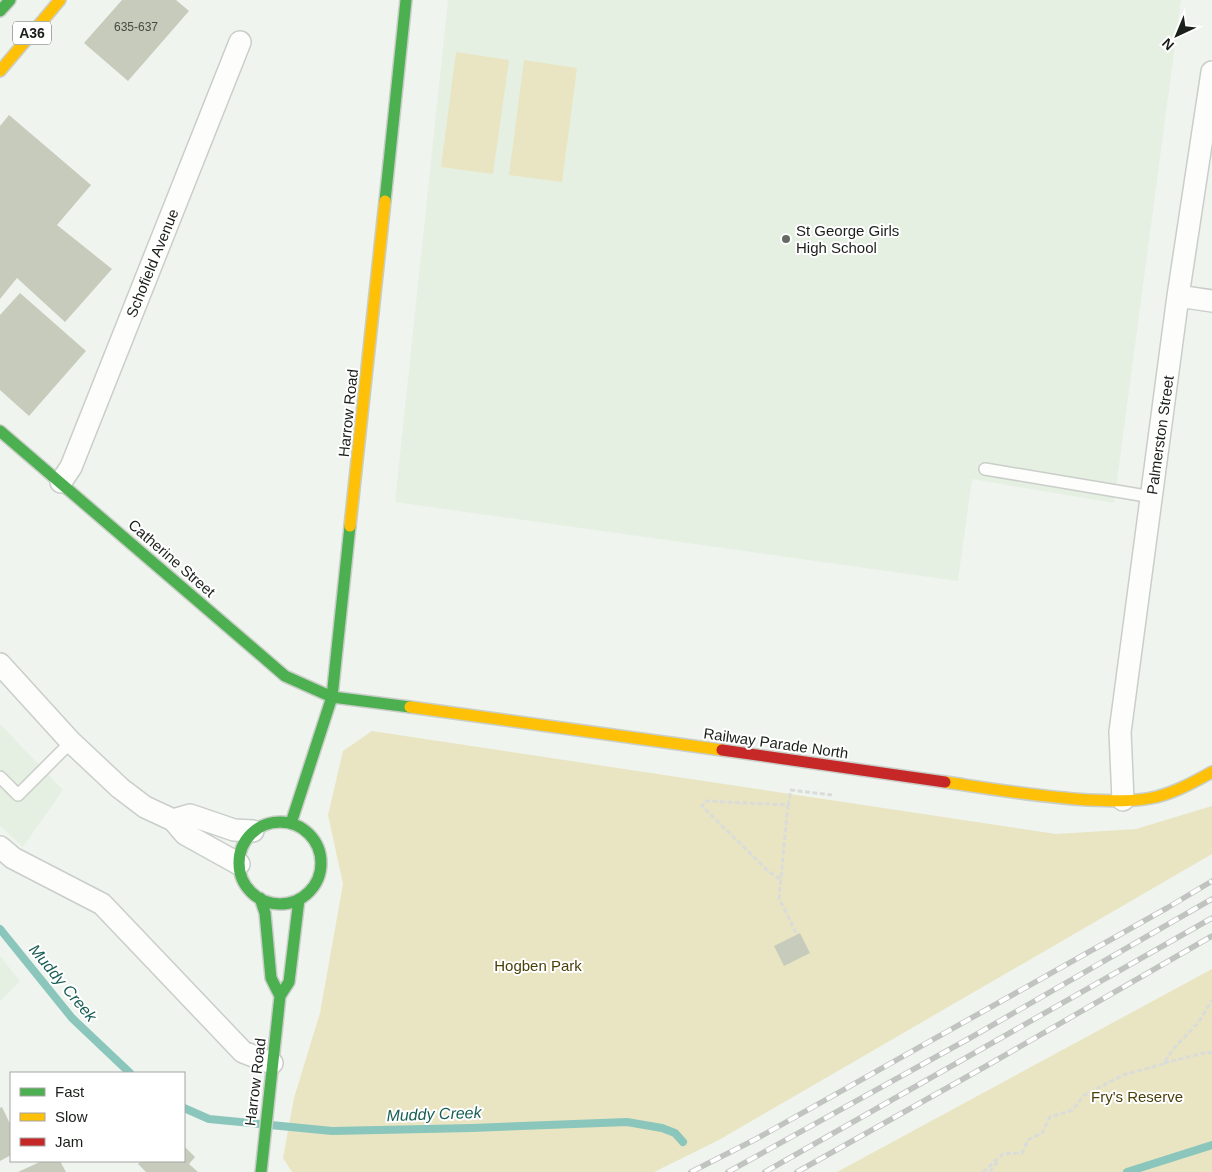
<svg xmlns="http://www.w3.org/2000/svg" width="1212" height="1172" font-family="Helvetica,sans-serif">
<rect width="100%" height="100%" fill="#eff4ee"/>
<path fill="#e5f0e2" d="M448 0H1181L1114 503 972 479 958 581 395 502Z
M0 724 63 790 23 847 0 826Z
M0 956 20 981 0 1001Z"/>
<path fill="#e9e5c2" d="M456 52 509 60 493 174 441 167Z
M524 60 577 68 562 182 509 175Z
M372 731 1056 834 1136 829 1212 806V854L717 1141 654 1172H292L283 1158 294 1098 320 1013 343 884 328 815 343 751Z
M1212 969V1172H837Z"/>
<g fill="none" stroke-linecap="round" stroke-linejoin="round">
<path stroke="#8ac6bb" stroke-width="8" d="M0 929 72 1018 130 1073
M184 1108 209 1119 332 1131 472 1128 627 1122 662 1128 675 1133 683 1142
M1127 1172 1212 1145"/>
</g>
<path fill="#c6cbbc" d="M122 0H176L189 11 128 81 84 43Z
M9 115 91 185 57 225 112 269 65 322 17 278 0 299V126Z
M20 293 86 351 29 416 0 390V315Z
M800 933 810 953 784 966 774 946Z
M2 1107 11 1126V1155L0 1161V1108Z
M184 1146 195 1157 189 1164 198 1172H146L138 1164 141 1161H184Z
M42 1161H60L66 1172H18Z"/>
<g fill="none" stroke-linecap="round" stroke-linejoin="round">
<g stroke="#cacec9" stroke-width="14">
<path id="lane" d="M985 469 1152 497
M0 777 18 795 71 742"/>
</g>
<g stroke="#cacec9" stroke-width="24">
<path id="street" d="M1178 296 1212 301
M61 482 71 467 240 42
M0 664 71 742 120 788 145 807 173 820 185 834 239 864
M1123 800 1120 732 1178 296 1212 72
M173 820 190 815 234 830 253 831
M0 847 13 858 102 904 243 1052 272 1063"/>
</g>
<g stroke="#cacec9" stroke-width="14">
<path id="fast" d="M0 11 10 0
M385 201 406 0
M0 431 285 676 332 697 410 707
M239 863a41 41 0 1 1 82 0a41 41 0 1 1-82 0Z
M291 823 332 697 350 526
M260 898 265 913 271 978 280 996
M261 1172 280 996 289 982 299 899"/>
</g>
<g stroke="#cacec9" stroke-width="14">
<path id="slow" d="M0 71 60 0
M350 526 385 201
M410 707 722 750
M945 782C992 789 1040 797 1088 800 1111 801 1134 802 1156 797 1176 792 1194 782 1212 772"/>
</g>
<g stroke="#cacec9" stroke-width="14">
<path id="jam" d="M722 750 945 782"/>
</g>
<path stroke="#dadcda" stroke-width="3" stroke-dasharray="5 2.5" stroke-linecap="butt" d="M788 805 779 898 797 935
M780 879 768 871 702 806 706 801 788 805 791 790 832 795
M1164 1063 1208 1052 1212 1053
M983 1172 1003 1154 1022 1153 1028 1140 1042 1133 1050 1117 1073 1110 1083 1096 1123 1075 1163 1064 1175 1047 1198 1023 1212 1000
M990 1172 998 1161"/>
<use href="#lane" stroke="#fdfdfc" stroke-width="11"/>
<use href="#street" stroke="#fdfdfc" stroke-width="21"/>
<use href="#fast" stroke="#4caf50" stroke-width="11"/>
<use href="#slow" stroke="#ffc107" stroke-width="11"/>
<use href="#jam" stroke="#c62828" stroke-width="11"/>
<g stroke="#c1c3c1" stroke-width="5.5">
<path id="rail" d="M691 1172 756 1139 1167 908 1212 881
M728 1172 970 1038 1212 899
M765 1172 1212 918
M797 1172 988 1065 1212 936"/>
</g>
<use href="#rail" stroke="#fff" stroke-width="4" stroke-dasharray="11" stroke-linecap="butt"/>
</g>
<circle fill="#656a64" stroke="#fff" stroke-width="2" cx="786" cy="239" r="5"/>
<g text-anchor="middle" dominant-baseline="central" stroke-width="4" stroke-linejoin="round" paint-order="stroke">
<g font-size="12" fill="#464a42">
<text x="136" y="27">635-637</text>
</g>
<rect fill="#fff" stroke="#5f625f" stroke-width="1" x="13" y="21.5" width="38" height="23" rx="4"/>
<g font-size="14" font-weight="bold" fill="#1b1f1a">
<text x="32" y="33">A36</text>
</g>
<g font-size="15" fill="#1b1f1a" stroke="#fff" text-anchor="start">
<text x="796" y="230">St George Girls<tspan x="796" dy="17">High School</tspan></text>
</g>
<g font-size="15" fill="#1b1f1a" stroke="#fff">
<text transform="translate(152 263) rotate(-68)">Schofield Avenue</text>
<text transform="translate(348 413) rotate(-84)">Harrow Road</text>
<text transform="translate(1160 435) rotate(-82)">Palmerston Street</text>
<text transform="translate(172 558) rotate(41)">Catherine Street</text>
<text transform="translate(776 743) rotate(8)">Railway Parade North</text>
<text transform="translate(255 1082) rotate(-83)">Harrow Road</text>
</g>
<g font-size="15" fill="#493f09" stroke="#fff">
<text x="538" y="965">Hogben Park</text>
<text x="1137" y="1096">Fry's Reserve</text>
</g>
<g font-size="16" font-style="italic" fill="#185e54" stroke="#fff">
<text transform="translate(63 983) rotate(50)">Muddy Creek</text>
<text transform="translate(434 1114) rotate(-2)">Muddy Creek</text>
</g>
</g>
<rect x="10" y="1072" width="175" height="90" fill="#ffffff" stroke="#a4a5a3"/>
<rect x="20" y="1088" width="25" height="8" fill="#4caf50" stroke="#a4a5a3"/>
<text x="55" y="1097" font-size="15" fill="#1b1f1a">Fast</text>
<rect x="20" y="1113" width="25" height="8" fill="#ffc107" stroke="#a4a5a3"/>
<text x="55" y="1122" font-size="15" fill="#1b1f1a">Slow</text>
<rect x="20" y="1138" width="25" height="8" fill="#c62828" stroke="#a4a5a3"/>
<text x="55" y="1147" font-size="15" fill="#1b1f1a">Jam</text>
<g transform="translate(1177 35) rotate(224)" stroke="#ffffff" stroke-width="4" paint-order="stroke">
<path d="M0-4L9 19L0 12L-9 19Z" fill="#1b1f1a"/>
<text y="-8" font-size="14" font-weight="bold" text-anchor="middle" fill="#1b1f1a">N</text>
</g>
</svg>
